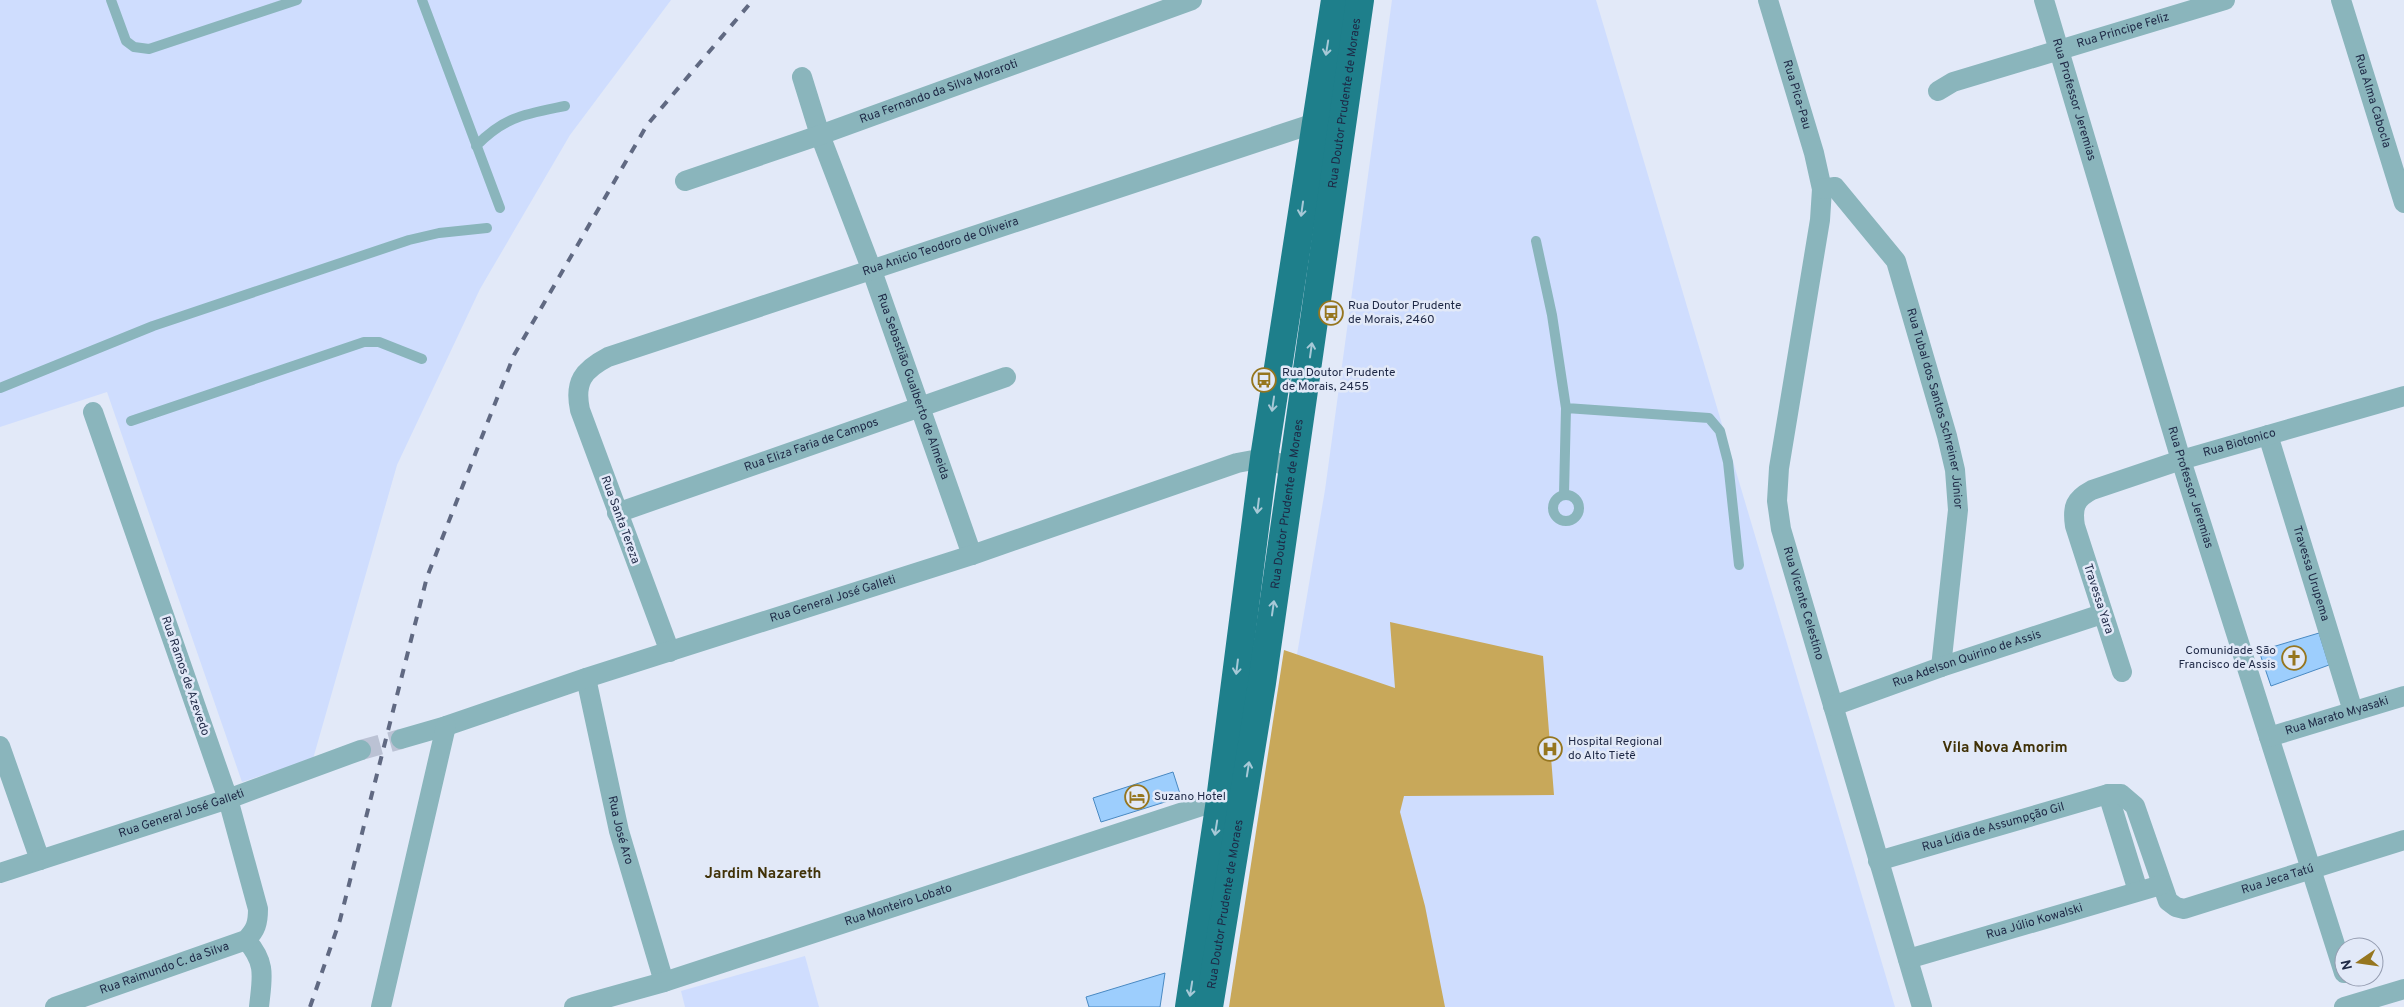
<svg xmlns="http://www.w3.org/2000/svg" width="2404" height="1007" font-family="Overpass,sans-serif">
<rect width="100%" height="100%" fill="#e2e9f8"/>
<path fill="#cfddfe" d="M0 0H671L570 135 480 289 397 465 313 759 242 782 107 392 0 427Z
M1392 0H1596L1895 1007H1237L1325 490Z
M805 956 819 1007H685L681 991Z"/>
<path fill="#c8a85a" d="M1390 622 1543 656 1554 795 1404 796 1400 812 1425 906 1445 1007H1229L1284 650 1395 688Z"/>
<path fill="#9dcefd" stroke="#4989c2" d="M2319 633 2329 665 2271 686 2259 651Z
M1173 772 1181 797 1101 822 1093 798Z
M1165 973 1160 1007H1089L1086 997Z"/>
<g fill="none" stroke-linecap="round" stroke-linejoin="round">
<path stroke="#bbc2d4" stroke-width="20" stroke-dasharray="20 10" stroke-linecap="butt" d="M361 750 401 739"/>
<path stroke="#8ab5bc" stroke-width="10" d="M111 0 126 41 134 47 149 49 297 0
M422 0 500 208
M476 146C505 116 526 114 565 106
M1536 241 1552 315 1566 408 1564 494
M0 388 153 326 409 240 439 233 487 228
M1566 408 1709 418 1720 431 1728 462 1739 565
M131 421 364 342H379L422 359
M1553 508a13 13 0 1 1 26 0a13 13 0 1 1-26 0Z"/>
<g stroke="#8ab5bc" stroke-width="20">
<path id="s1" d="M1768 0 1814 153 1822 189 1820 220 1779 468 1777 501 1781 529 1922 1007"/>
<path id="s2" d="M2044 0 2181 460 2344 973"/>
<path id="s3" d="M2341 0 2404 203"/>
<path id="s4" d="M802 77 820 135 871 268 972 555"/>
<path id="s5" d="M1938 91 1953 82 2225 0"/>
<path id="s6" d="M685 181 820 135 1192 0"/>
<path id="s7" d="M1822 189 1835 187 1896 261 1947 436 1955 470 1958 510 1941 667"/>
<path id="s8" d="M2268 435 2353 711"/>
<path id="s9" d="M617 513 1006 377"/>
<path id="s10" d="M670 652 580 410C574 382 583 370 608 357L1315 123"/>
<path id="s11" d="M2122 672 2075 526C2072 507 2075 499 2092 490L2181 460 2404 396"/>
<path id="s12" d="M586 678 619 831 664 982"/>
<path id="s13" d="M1833 706 1941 667 2102 614"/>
<path id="s14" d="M2269 737 2404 696"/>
<path id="s15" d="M401 739 446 726 586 678 972 555 1237 463 1264 458 1292 468"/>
<path d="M0 746 40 860"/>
<path d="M2108 794 2138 891"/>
<path id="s16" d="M1878 861 2108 794H2121L2135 806 2168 901 2176 907 2184 909 2404 840"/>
<path id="s17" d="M0 873 228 799 361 750"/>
<path d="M246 940C267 963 262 978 259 1007"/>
<path id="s18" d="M1908 959 2161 885"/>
<path id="s19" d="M55 1007 246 940C256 930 258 923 258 909L228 799 93 412"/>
<path d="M381 1007 446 726"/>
<path id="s20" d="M574 1007 664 982 1220 800"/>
<path d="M2344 1007 2404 989"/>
</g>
<g stroke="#1e7f8b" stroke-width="28">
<path d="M1189 1007 1220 800 1264 458 1335 0"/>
<path id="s21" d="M1209 1007 1262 683 1360 0"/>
</g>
<path stroke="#606982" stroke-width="4" stroke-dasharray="9 9" stroke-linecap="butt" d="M310 1007 340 920 427 577 514 355 647 125 753 0"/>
</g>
<defs><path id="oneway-shaft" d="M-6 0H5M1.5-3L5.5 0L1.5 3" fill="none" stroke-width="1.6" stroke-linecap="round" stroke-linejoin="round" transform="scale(1.25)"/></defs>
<g stroke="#a7c9d7">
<use href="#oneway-shaft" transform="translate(1327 48) rotate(99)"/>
<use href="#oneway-shaft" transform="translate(1302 209) rotate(98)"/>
<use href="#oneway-shaft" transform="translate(1311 350) rotate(-82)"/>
<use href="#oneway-shaft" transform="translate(1273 404) rotate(98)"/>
<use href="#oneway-shaft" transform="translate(1258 506) rotate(97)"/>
<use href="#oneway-shaft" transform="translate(1273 608) rotate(-82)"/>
<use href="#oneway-shaft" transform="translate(1237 667) rotate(97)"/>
<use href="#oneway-shaft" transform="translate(1248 769) rotate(-81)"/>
<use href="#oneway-shaft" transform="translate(1216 828) rotate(99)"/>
<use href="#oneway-shaft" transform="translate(1191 989) rotate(99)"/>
</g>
<defs>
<g id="bus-ring" transform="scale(1.25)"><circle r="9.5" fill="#e2e9f8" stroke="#96761f" stroke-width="1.5"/><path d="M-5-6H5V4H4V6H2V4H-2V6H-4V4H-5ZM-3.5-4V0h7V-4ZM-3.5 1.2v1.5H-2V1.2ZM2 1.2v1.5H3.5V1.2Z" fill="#96761f"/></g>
<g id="church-ring" transform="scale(1.25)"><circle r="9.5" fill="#e2e9f8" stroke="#96761f" stroke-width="1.5"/><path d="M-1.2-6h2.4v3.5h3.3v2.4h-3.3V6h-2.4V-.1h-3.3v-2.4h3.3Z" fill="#96761f"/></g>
<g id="hospital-ring" transform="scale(1.25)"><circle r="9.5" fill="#e2e9f8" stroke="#96761f" stroke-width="1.5"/><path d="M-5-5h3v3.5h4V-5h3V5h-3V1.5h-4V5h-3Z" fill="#96761f"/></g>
<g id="hotel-ring" transform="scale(1.25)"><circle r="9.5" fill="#e2e9f8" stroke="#96761f" stroke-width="1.5"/><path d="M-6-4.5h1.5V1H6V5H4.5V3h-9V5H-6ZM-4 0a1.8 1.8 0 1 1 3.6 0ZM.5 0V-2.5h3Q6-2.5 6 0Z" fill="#96761f"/></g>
</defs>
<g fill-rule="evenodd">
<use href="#bus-ring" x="1331" y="313"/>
<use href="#bus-ring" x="1264" y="380"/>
<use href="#church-ring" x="2294" y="658"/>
<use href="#hospital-ring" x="1550" y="749"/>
<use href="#hotel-ring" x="1137" y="797"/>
</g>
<g text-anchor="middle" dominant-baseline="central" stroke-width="5" stroke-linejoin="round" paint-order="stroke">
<g font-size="12" fill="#1e2845" stroke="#e2e9f8">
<text stroke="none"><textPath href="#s5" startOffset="195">Rua Principe Feliz</textPath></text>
<text stroke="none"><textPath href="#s6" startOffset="269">Rua Fernando da Silva Moraroti</textPath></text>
<text stroke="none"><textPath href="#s1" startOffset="99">Rua Pica-Pau</textPath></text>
<text stroke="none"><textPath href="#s2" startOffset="104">Rua Professor Jeremias</textPath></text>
<text stroke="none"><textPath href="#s3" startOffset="106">Rua Alma Cabocla</textPath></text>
<text stroke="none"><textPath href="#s21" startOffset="914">Rua Doutor Prudente de Moraes</textPath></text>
<text stroke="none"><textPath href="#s10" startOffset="675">Rua Anicio Teodoro de Oliveira</textPath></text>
<text stroke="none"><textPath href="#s4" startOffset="329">Rua Sebastião Gualberto de Almeida</textPath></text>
<text stroke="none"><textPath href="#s7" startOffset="262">Rua Tubal dos Santos Schreiner Júnior</textPath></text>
<text stroke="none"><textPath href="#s11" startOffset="352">Rua Biotonico</textPath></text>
<text stroke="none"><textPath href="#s9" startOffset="206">Rua Eliza Faria de Campos</textPath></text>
<text stroke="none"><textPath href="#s2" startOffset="509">Rua Professor Jeremias</textPath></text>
<text stroke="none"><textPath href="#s21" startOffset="509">Rua Doutor Prudente de Moraes</textPath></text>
<text transform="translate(620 520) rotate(70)">Rua Santa Tereza</text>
<text stroke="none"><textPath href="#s8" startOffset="145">Travessa Urupema</textPath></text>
<text transform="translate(2098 599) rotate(72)">Travessa Yara</text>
<text stroke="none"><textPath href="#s15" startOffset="454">Rua General José Galleti</textPath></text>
<text stroke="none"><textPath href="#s1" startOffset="618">Rua Vicente Celestino</textPath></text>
<text stroke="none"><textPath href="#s13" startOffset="142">Rua Adelson Quirino de Assis</textPath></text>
<text transform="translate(185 676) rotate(71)">Rua Ramos de Azevedo</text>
<text stroke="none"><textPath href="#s14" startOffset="71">Rua Marato Myasaki</textPath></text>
<text stroke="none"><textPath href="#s17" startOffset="191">Rua General José Galleti</textPath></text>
<text stroke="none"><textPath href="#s16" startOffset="120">Rua Lídia de Assumpção Gil</textPath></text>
<text stroke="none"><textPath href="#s12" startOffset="156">Rua José Aro</textPath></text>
<text stroke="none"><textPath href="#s16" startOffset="488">Rua Jeca Tatú</textPath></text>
<text stroke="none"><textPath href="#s21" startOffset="104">Rua Doutor Prudente de Moraes</textPath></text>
<text stroke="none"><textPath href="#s20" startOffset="340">Rua Monteiro Lobato</textPath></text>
<text stroke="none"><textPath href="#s18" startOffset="132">Rua Júlio Kowalski</textPath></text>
<text stroke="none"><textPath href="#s19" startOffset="116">Rua Raimundo C. da Silva</textPath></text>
</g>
<g font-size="12" fill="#1e2845" stroke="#e2e9f8" text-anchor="start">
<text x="1348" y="306">Rua Doutor Prudente<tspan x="1348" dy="14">de Morais, 2460</tspan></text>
<text x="1282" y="373">Rua Doutor Prudente<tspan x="1282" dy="14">de Morais, 2455</tspan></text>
<text x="2276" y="651" text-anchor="end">Comunidade São<tspan x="2276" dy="14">Francisco de Assis</tspan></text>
<text x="1568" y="742">Hospital Regional<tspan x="1568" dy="14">do Alto Tietê</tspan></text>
<text x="1154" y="797">Suzano Hotel</text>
</g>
<g font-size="15" font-weight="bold" fill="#403107" stroke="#e2e9f8">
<text x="2005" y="748">Vila Nova Amorim</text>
<text x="763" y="874">Jardim Nazareth</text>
</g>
</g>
<g transform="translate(2359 962) rotate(257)"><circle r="24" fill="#e2e9f8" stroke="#949cb0"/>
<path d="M0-4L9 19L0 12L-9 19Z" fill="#96761f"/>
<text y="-8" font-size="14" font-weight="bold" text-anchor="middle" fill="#1e2845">N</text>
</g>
</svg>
